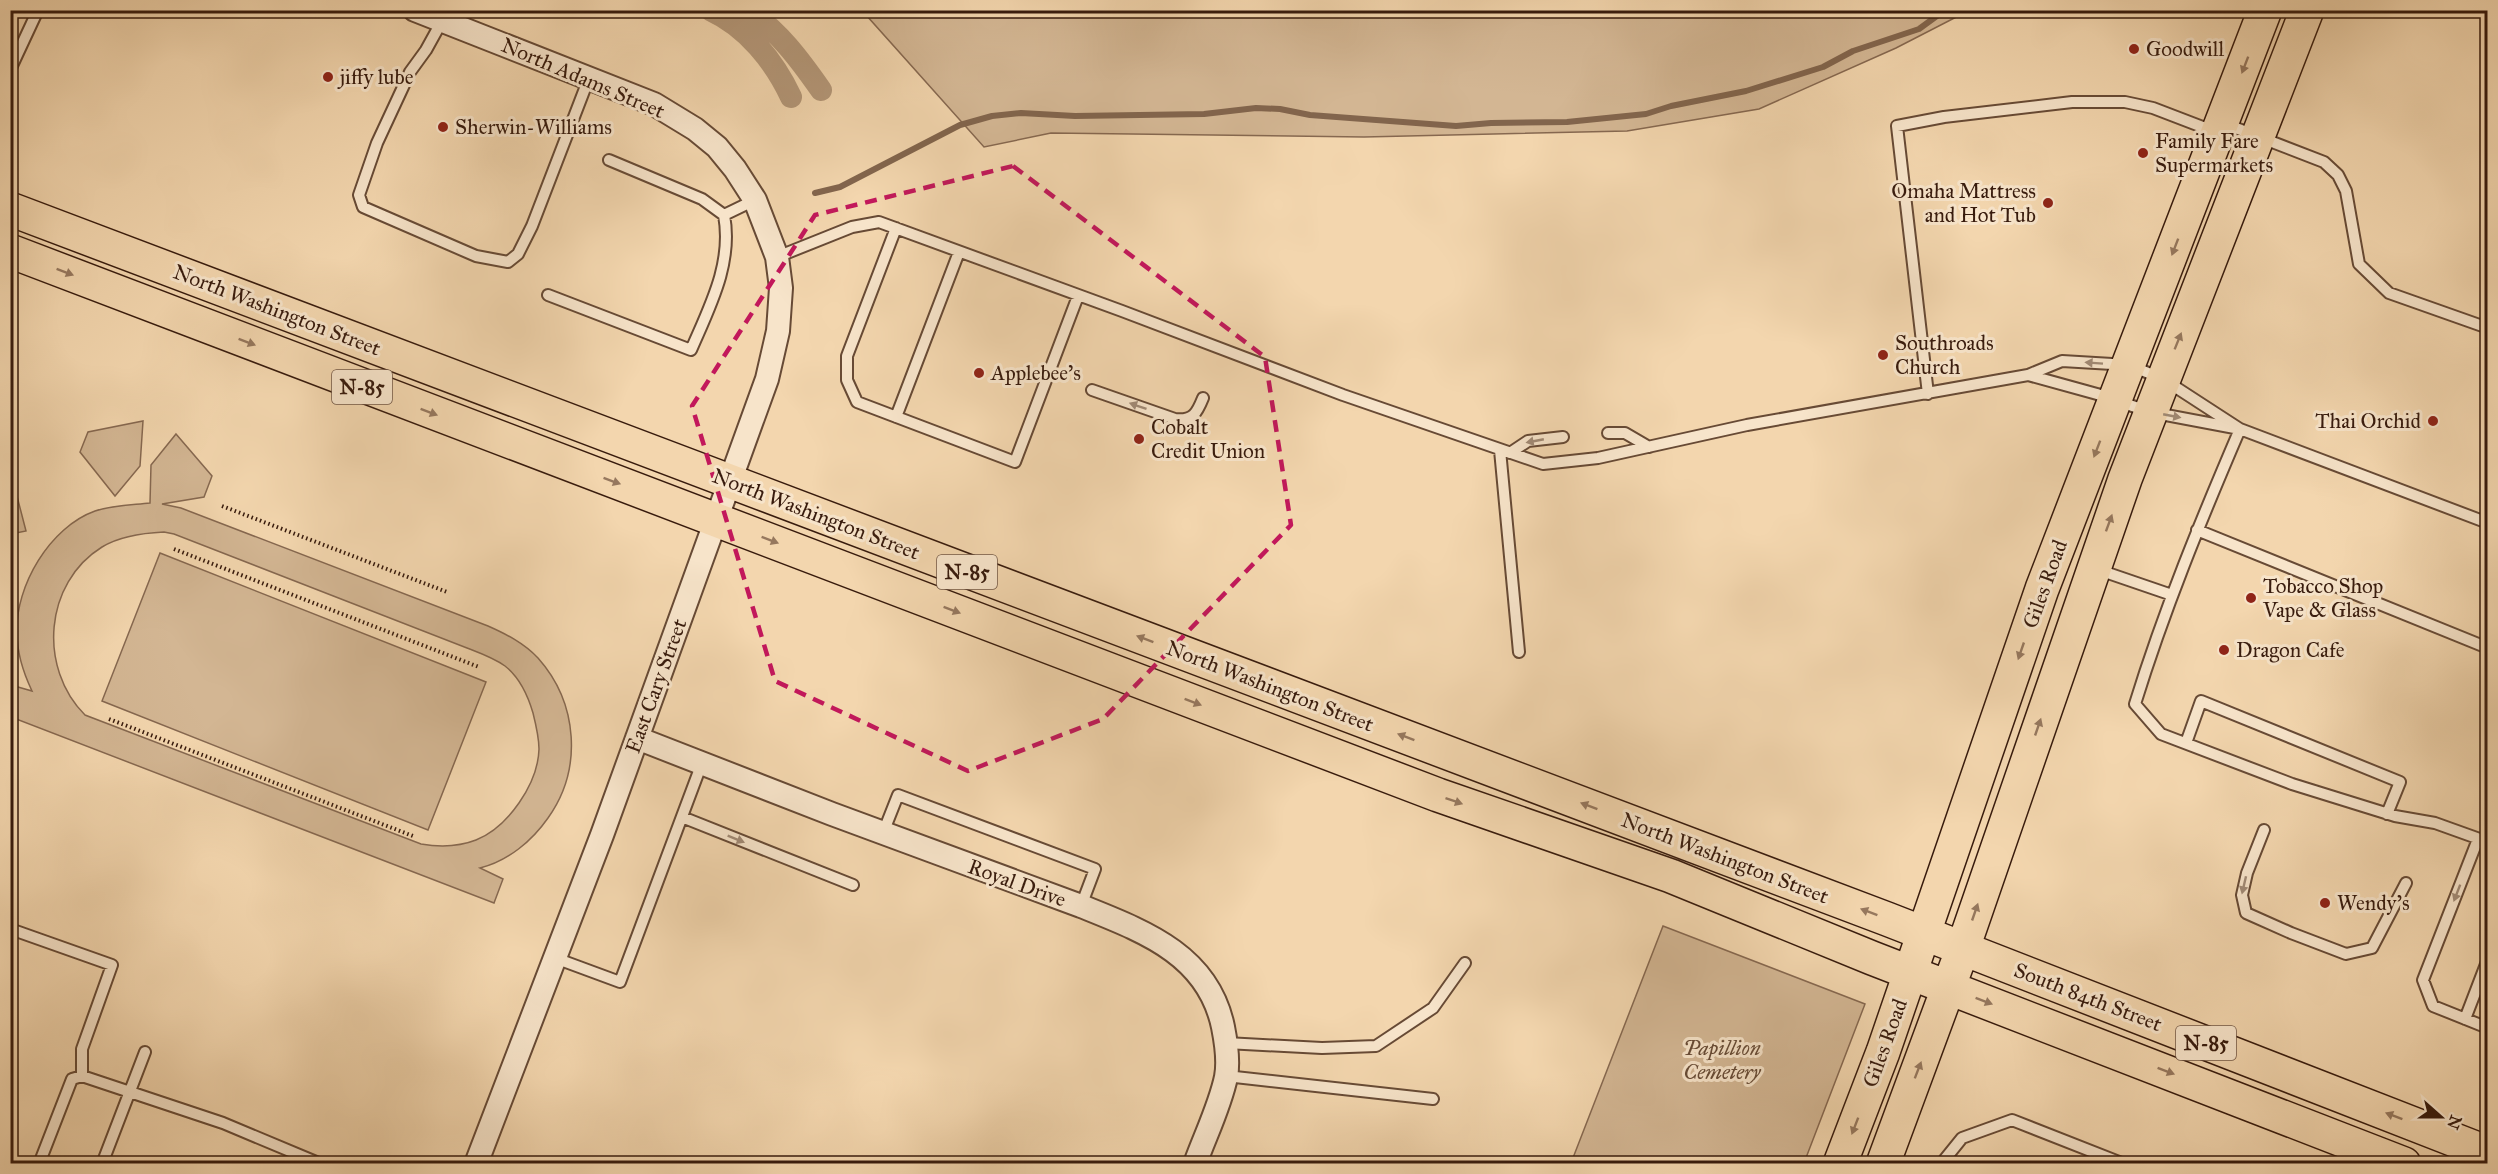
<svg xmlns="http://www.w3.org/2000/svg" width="2498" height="1174" font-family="'IM FELL Great Primer',serif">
<rect width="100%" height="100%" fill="#f3d6ae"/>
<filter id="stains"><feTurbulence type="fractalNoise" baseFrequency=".00333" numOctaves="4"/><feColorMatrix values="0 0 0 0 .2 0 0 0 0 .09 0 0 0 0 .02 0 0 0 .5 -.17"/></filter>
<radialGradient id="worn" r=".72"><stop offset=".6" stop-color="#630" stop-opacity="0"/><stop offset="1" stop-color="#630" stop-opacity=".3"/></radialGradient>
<path fill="#d3b693" stroke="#866850" stroke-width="1.5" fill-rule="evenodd" d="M856 11 1968 10V11L1896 48 1759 109 1627 131 1364 137 1051 133 984 147 866 15Z
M143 421 140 466 115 496 80 452 88 432Z
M176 434 212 476 204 497 162 504 181 508 488 626C506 634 524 643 538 658 578 703 583 769 548 818 532 841 508 861 480 868L503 879 494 903 11 717V685L32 691C23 672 17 654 17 633 15 586 50 527 95 511 113 505 132 505 150 503L151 465ZM164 532 174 534 467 648C480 653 494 658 505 666 519 677 528 696 533 713 536 725 539 737 539 749 538 784 508 827 476 840 458 847 439 847 421 844L85 715C38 668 44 583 102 547 120 536 142 533 164 532Z
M11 473 26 531 11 534H10Z
M160 553 486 682 428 830 102 701Z
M1663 926 1865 1004 1804 1163H1571Z"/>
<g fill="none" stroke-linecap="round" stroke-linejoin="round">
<path stroke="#82654d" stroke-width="6" d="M815 193 840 187 960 125 992 116 1021 113 1075 116 1204 114 1256 108 1280 109 1310 115 1456 126 1491 123 1567 122 1646 114 1671 106 1746 91 1823 67 1853 51 1919 29 1945 10"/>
<path stroke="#b39677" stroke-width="22" d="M710 10C747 27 774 61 791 97
M747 10C778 30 800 60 821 90"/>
<g stroke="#674a35" stroke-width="14">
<path id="lane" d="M442 21 426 50 410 72 377 143 359 195 363 207 476 256 508 262 518 254 532 226 589 78
M10 70 38 10
M2223 123 2324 162 2338 175 2346 191 2359 264 2389 293 2488 328
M609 160 702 199 724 215 755 200
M896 228 847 356V380L857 402 1015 462 1078 296
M777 257 852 227 879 222 1122 311 1343 395 1543 464 1598 458 1747 425 2028 375 2062 361 2129 365 2163 379 2240 429
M548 295 691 350C710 306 733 263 724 215
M2028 375 2097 394 2150 412 2240 429 2488 523
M1092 390 1175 419C1193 421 1197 413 1203 398
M1928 394 1897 126 1944 117 2072 102H2125L2153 108 2213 131
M896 417 959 252
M2240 429C2201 520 2164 610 2135 704L2161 734 2292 784 2395 816 2435 823 2488 842
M1608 433H1625L1649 447
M1500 450 1519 652
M1510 453 1528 441 1563 437
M2197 530 2488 648
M2099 570 2172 595
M2186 743 2201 701 2400 782 2387 814
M682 817 853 885
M2264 830 2247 873 2242 895 2246 913 2291 933 2346 954 2372 948 2406 883
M883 833 898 795 1095 869 1081 906
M2478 839 2423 980 2433 1006 2488 1028
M10 933 16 931 112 965 82 1049V1076
M555 958 620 982 702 763
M2465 1019 2488 959
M1226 1043 1322 1048 1376 1046 1433 1008 1465 963
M1226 1076 1433 1099
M39 1164 72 1079 82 1076 223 1123 321 1164
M102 1164 145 1052
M1941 1164 1962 1138 2012 1120 2124 1164"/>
</g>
<g stroke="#674a35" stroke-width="26">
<path id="street" d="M415 10 654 104 695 129 717 147 735 169 755 200 777 257 781 288 778 331 767 379 602 835 476 1164
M637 738 832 814 1081 906C1143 931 1208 954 1223 1027 1226 1042 1229 1061 1226 1077 1220 1106 1205 1136 1195 1164"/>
</g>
<g stroke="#381b0d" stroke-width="36">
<path id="primary" d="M10 209 1887 919 2488 1153
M10 251 1438 795 1671 876 1872 958 2404 1164
M1840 1164 1883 1052 2042 589 2265 10
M1883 1164 1963 948 2125 479 2307 10"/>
</g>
<path stroke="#381b0d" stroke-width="4" stroke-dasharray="1.5 3" stroke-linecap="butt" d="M893 10 909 13 932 10
M1114 10H1136
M222 506 447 592
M174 549 479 667
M109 719 413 836"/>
<use href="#lane" stroke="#f7e4ca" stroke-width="10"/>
<use href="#street" stroke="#f7e4ca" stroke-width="22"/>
<use href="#primary" stroke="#f3d6ae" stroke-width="33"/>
</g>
<defs><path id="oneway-solid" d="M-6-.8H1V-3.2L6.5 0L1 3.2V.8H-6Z" transform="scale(1.5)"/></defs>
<g fill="#96785e">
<use href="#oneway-solid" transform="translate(2245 65) rotate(111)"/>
<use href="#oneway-solid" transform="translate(2175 247) rotate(111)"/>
<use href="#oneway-solid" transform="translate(65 272) rotate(21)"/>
<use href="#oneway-solid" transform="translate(2178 341) rotate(-68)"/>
<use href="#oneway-solid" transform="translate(247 342) rotate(21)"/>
<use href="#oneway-solid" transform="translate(429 412) rotate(21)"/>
<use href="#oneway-solid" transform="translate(2097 449) rotate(111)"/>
<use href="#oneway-solid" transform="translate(612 481) rotate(20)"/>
<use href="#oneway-solid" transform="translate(2109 523) rotate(-70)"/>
<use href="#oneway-solid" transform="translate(770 540) rotate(21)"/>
<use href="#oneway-solid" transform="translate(952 610) rotate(21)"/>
<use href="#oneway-solid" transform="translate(1145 639) rotate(-159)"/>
<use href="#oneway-solid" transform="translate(2021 651) rotate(109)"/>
<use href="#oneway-solid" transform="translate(1193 702) rotate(21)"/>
<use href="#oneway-solid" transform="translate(2038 727) rotate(-71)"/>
<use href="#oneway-solid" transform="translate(1406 737) rotate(-159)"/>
<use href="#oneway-solid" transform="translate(1454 801) rotate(19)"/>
<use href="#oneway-solid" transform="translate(1589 806) rotate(-159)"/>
<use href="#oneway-solid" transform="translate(1869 912) rotate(-159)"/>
<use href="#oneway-solid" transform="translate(1975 912) rotate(-71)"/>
<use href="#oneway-solid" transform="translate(1984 1001) rotate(21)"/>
<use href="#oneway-solid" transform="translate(1918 1070) rotate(-69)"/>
<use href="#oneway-solid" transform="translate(2166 1071) rotate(21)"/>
<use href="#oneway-solid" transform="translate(2394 1116) rotate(-159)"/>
<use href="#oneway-solid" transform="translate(1855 1126) rotate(111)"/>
</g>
<g fill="#a18a75">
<use href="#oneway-solid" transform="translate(2094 363) rotate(-176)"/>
<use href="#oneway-solid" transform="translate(1138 406) rotate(-161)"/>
<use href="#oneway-solid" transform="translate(2172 416) rotate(11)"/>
<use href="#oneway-solid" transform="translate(1535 441) rotate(169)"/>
<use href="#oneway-solid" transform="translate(736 839) rotate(22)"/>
<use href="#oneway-solid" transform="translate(2244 885) rotate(103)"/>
<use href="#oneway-solid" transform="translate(2457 893) rotate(111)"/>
</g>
<path fill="none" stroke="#c2185b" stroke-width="4.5" stroke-dasharray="12 8" stroke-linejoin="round" d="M1013 166 1265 357 1291 525 1103 719 968 771 775 681 692 406 815 215Z"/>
<g fill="#8f2418" stroke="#f7e4ca" stroke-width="2">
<circle cx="2134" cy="49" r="6"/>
<circle cx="328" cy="77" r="6"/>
<circle cx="443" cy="127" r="6"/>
<circle cx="2143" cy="153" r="6"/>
<circle cx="2048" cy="203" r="6"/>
<circle cx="1883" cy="355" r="6"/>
<circle cx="979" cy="373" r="6"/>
<circle cx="2433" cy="421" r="6"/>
<circle cx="1139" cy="439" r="6"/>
<circle cx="2251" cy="598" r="6"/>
<circle cx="2224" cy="650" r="6"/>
<circle cx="2325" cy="903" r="6"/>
</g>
<g text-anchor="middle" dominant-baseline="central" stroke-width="6" stroke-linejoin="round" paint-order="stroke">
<g fill="#f7e4ca" stroke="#715746" stroke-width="1.5">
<rect x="332" y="370" width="60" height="34" rx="4.5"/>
<rect x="937" y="555" width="60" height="34" rx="4.5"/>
<rect x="2176" y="1026" width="60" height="34" rx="4.5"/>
</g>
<g font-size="20" font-weight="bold" fill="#381b0d">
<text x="362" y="387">N-85</text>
<text x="967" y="572">N-85</text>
<text x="2206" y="1043">N-85</text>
</g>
<g font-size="21" fill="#381b0d" stroke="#f7e4ca" text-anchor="start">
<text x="2146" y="49">Goodwill</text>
<text x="340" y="77">jiffy lube</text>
<text x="455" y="127">Sherwin-Williams</text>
<text x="2155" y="141">Family Fare<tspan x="2155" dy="24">Supermarkets</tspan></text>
<text x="2036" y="191" text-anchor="end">Omaha Mattress<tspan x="2036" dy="24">and Hot Tub</tspan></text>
<text x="1895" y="343">Southroads<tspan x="1895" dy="24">Church</tspan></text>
<text x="991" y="373">Applebee's</text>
<text x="2421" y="421" text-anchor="end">Thai Orchid</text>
<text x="1151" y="427">Cobalt<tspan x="1151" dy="24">Credit Union</tspan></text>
<text x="2263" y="586">Tobacco Shop<tspan x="2263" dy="24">Vape &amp; Glass</tspan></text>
<text x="2236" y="650">Dragon Cafe</text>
<text x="2337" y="903">Wendy's</text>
</g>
<g font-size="21" fill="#381b0d" stroke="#f7e4ca">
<text transform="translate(583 78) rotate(23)">North Adams Street</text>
<text transform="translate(277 310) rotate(21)">North Washington Street</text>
<text transform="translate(816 514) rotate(21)">North Washington Street</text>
<text transform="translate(2045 584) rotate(-70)">Giles Road</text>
<text transform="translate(656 686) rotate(-70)">East Cary Street</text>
<text transform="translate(1270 686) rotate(21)">North Washington Street</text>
<text transform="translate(1725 858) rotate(21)">North Washington Street</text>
<text transform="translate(1017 883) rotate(20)">Royal Drive</text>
<text transform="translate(2088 997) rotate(21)">South 84th Street</text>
<text transform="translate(1885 1043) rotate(-70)">Giles Road</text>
</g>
<g font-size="21" font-style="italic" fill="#664a35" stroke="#f7e4ca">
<text x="1722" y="1048">Papillion<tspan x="1722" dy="24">Cemetery</tspan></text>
</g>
</g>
<rect width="2498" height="1174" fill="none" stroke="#f3d6ae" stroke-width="36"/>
<rect x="12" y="12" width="2474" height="1150" fill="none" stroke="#381b0d" stroke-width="3"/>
<rect x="18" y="18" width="2462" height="1138" fill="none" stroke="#381b0d" stroke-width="1.5"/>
<g transform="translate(2441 1117) rotate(111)" stroke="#f7e4ca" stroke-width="4.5" paint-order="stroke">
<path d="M0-4.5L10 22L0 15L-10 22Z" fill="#381b0d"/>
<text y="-9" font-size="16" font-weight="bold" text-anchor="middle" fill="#381b0d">N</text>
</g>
<rect width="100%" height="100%" filter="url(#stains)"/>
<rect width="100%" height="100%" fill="url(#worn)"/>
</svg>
